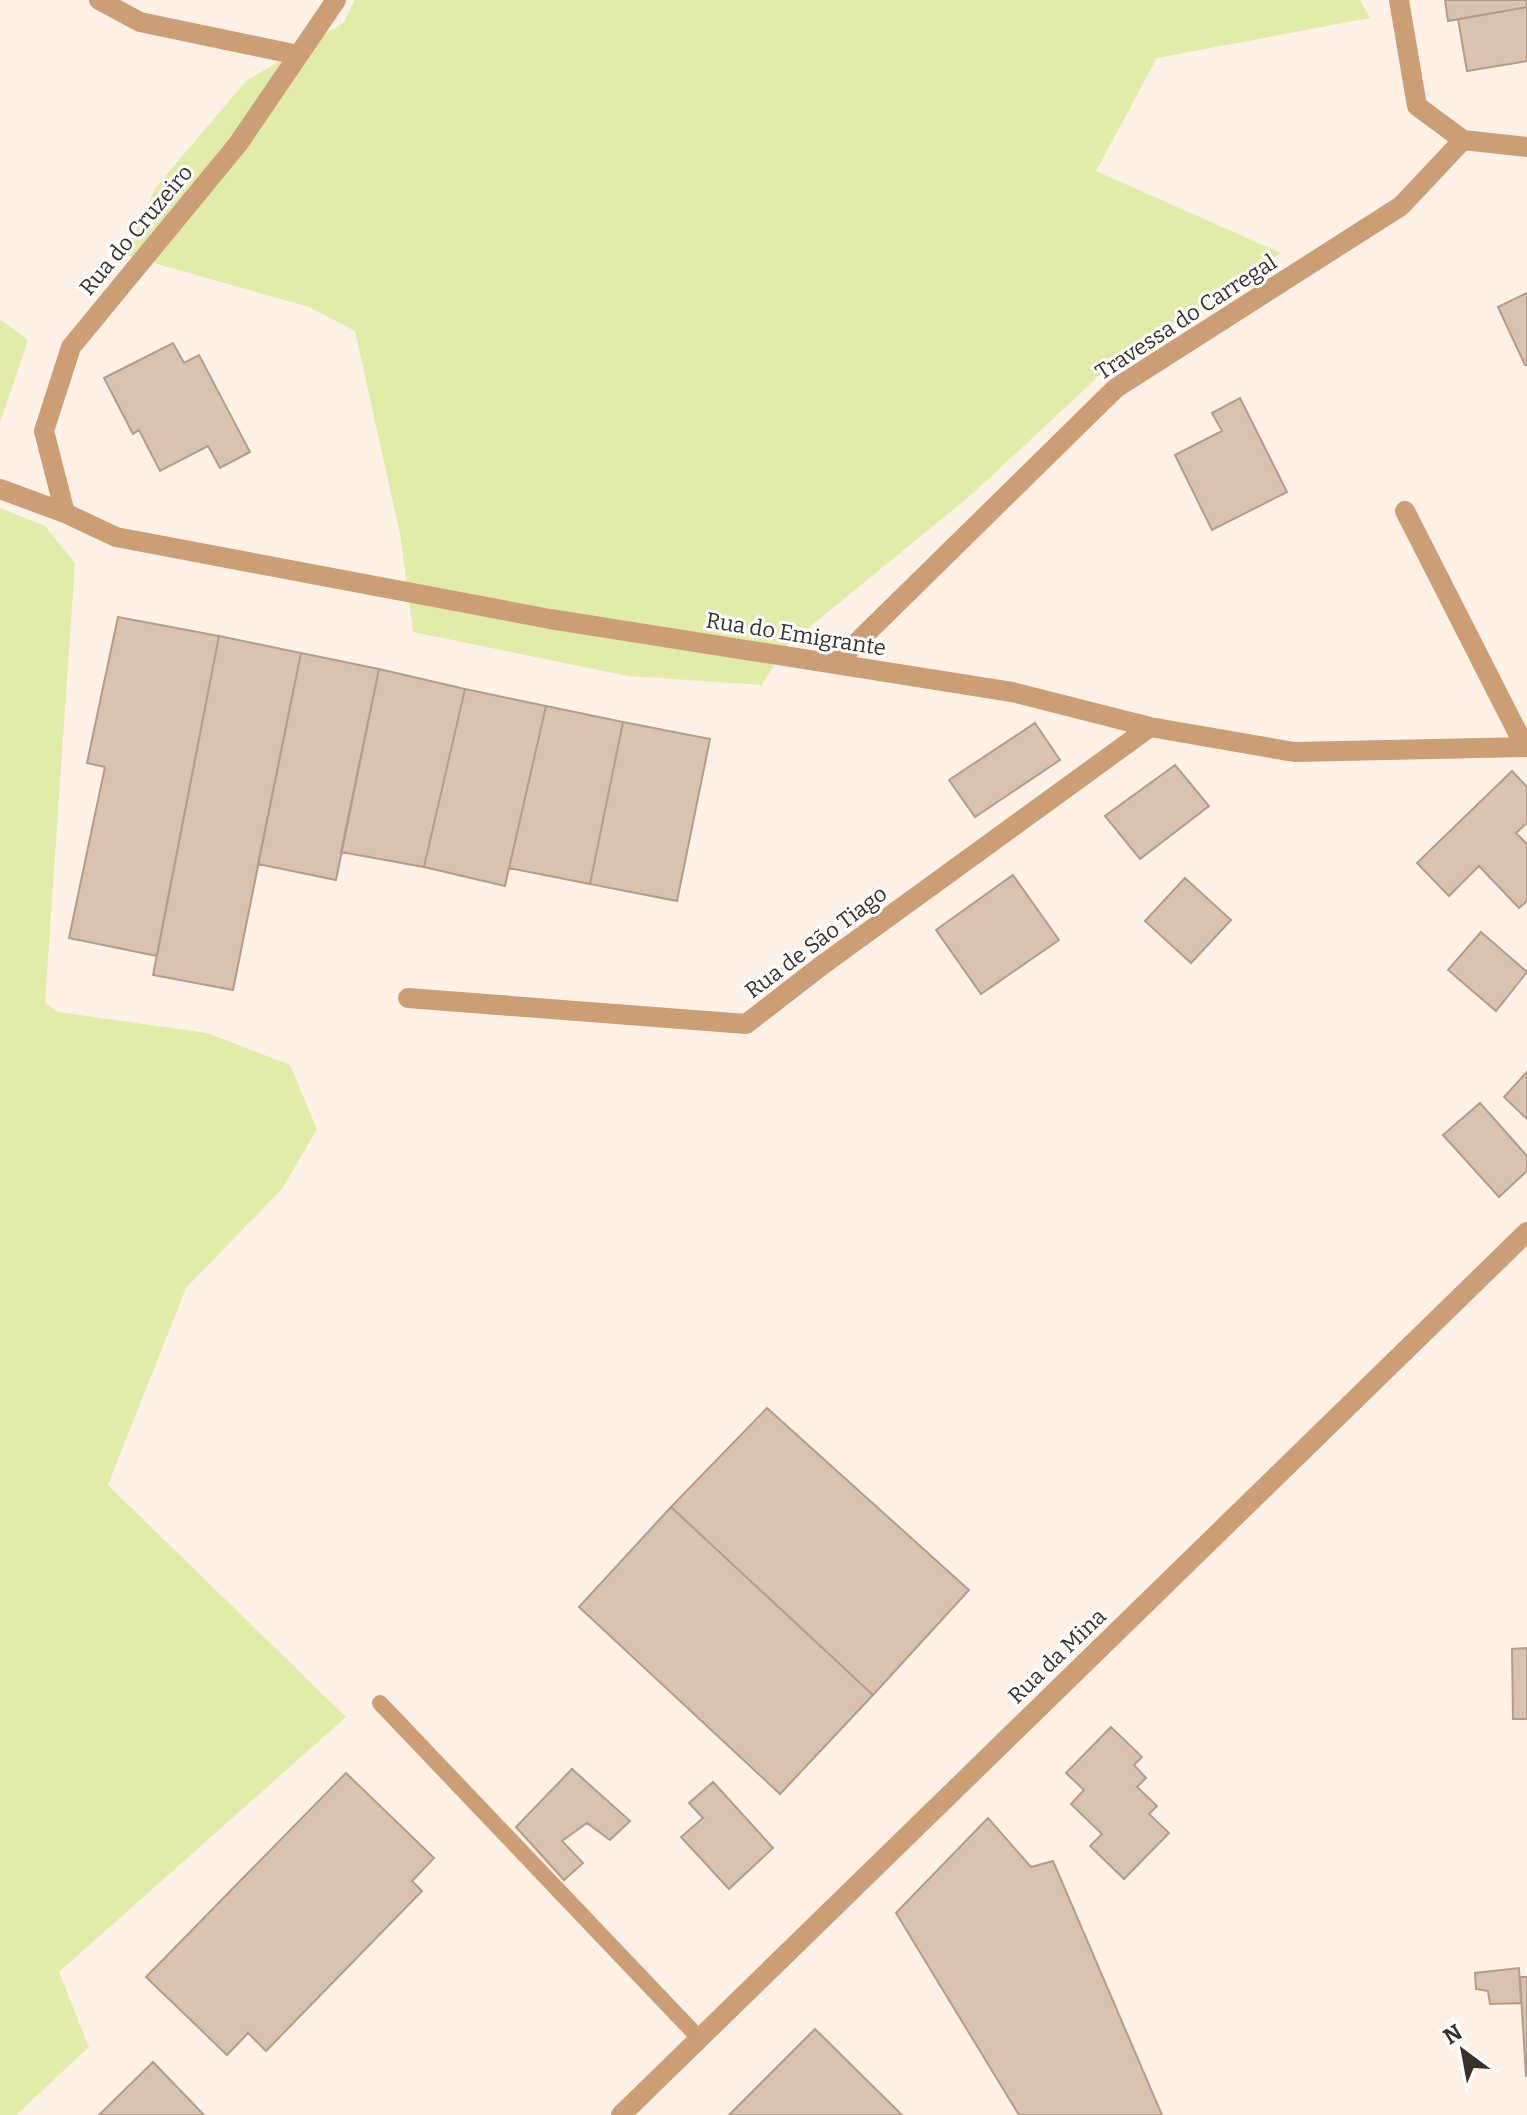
<svg xmlns="http://www.w3.org/2000/svg" width="1527" height="2115" font-family="Bitter,serif">
<rect width="100%" height="100%" fill="#fff1e5"/>
<path fill="#e1ecab" d="M355 0H1360L1370 18 1157 58 1096 171 1281 253 1114 362 971 495 784 648 762 685 628 676 413 632 400 534 355 331 309 307 125 255 156 187 246 81 343 23Z
M0 319 28 340 0 423Z
M0 508 45 526 75 563 45 1003 58 1012 207 1033 290 1065 317 1129 282 1189 186 1288 108 1485 346 1717 59 1972 89 2047 16 2115H0Z"/>
<path fill="#d9c2b0" stroke="#b29d8b" stroke-width="2" d="M1445 0H1527V7L1448 21Z
M1527 7V61L1467 71 1458 19Z
M1527 293V365H1525L1498 307Z
M173 343 184 363 199 355 250 452 220 468 208 446 160 471 139 430 133 434 104 378Z
M1240 398 1287 492 1212 530 1175 455 1222 431 1212 413Z
M118 617 219 636 157 956 69 938 105 767 87 763Z
M219 636 301 653 233 990 153 975Z
M301 653 379 669 336 880 258 864Z
M379 669 465 689 424 867 341 852Z
M465 689 546 706 505 886 424 867Z
M546 706 623 722 590 884 509 868Z
M623 722 710 739 677 901 590 884Z
M1035 723 1060 760 975 817 949 780Z
M1175 765 1209 806 1140 859 1105 816Z
M1512 771 1527 787V823L1516 833 1527 844V901L1519 908 1479 866 1449 896 1417 863Z
M1013 875 1059 940 981 994 936 930Z
M1185 878 1231 920 1191 963 1145 921Z
M1481 932 1527 972 1496 1011 1448 970Z
M1527 1072V1119L1504 1097Z
M1480 1103 1527 1156V1171L1499 1197 1443 1135Z
M767 1408 969 1590 873 1695 671 1507Z
M671 1507 873 1695 780 1794 579 1607Z
M1527 1648V1719H1513L1512 1649Z
M1111 1727 1142 1757 1134 1765 1146 1778 1137 1787 1157 1806 1149 1814 1169 1833 1124 1879 1090 1846 1102 1834 1071 1804 1084 1790 1066 1773Z
M572 1769 630 1821 610 1840 587 1823 562 1841 583 1863 564 1880 516 1827Z
M346 1773 434 1858 412 1881 422 1891 266 2051 248 2033 227 2055 146 1977Z
M713 1782 773 1848 729 1889 681 1837 703 1818 689 1803Z
M988 1818 1031 1867 1053 1861 1162 2115H1019L896 1913Z
M1519 1968 1521 2003 1490 2004 1488 1991 1476 1989 1475 1973Z
M1520 1977H1527V2076H1526Z
M815 2029 902 2115H729Z
M153 2062 204 2115H99Z"/>
<g fill="none" stroke-linecap="round" stroke-linejoin="round">
<path stroke="#cc9e76" stroke-width="16" d="M380 1703 699 2038"/>
<path stroke="#cc9e76" stroke-width="20" d="M99 0 140 22 298 55
M1399 0 1417 106 1463 140
M0 489 65 513 116 537 550 619 1012 692 1150 727 1294 752 1527 747
M1405 511 1525 747
M65 513 44 431 71 347 238 144 336 0
M835 664 1116 388 1401 206 1463 140 1527 147
M408 998 746 1024 821 966 1150 727
M621 2115 1527 1232"/>
</g>
<g text-anchor="middle" dominant-baseline="central" stroke-width="6" stroke-linejoin="round" paint-order="stroke">
<g font-size="22" fill="#393129" stroke="#fff">
<text transform="translate(136 230) rotate(-50)">Rua do Cruzeiro</text>
<text transform="translate(1186 317) rotate(-33)">Travessa do Carregal</text>
<text transform="translate(796 634) rotate(9)">Rua do Emigrante</text>
<text transform="translate(816 942) rotate(-37)">Rua de São Tiago</text>
<text transform="translate(1057 1656) rotate(-44)">Rua da Mina</text>
</g>
</g>
<g transform="translate(1463 2051) rotate(328)" stroke="#ffffff" stroke-width="6" paint-order="stroke">
<path d="M0-6L14 30L0 20L-14 30Z" fill="#393129"/>
<text y="-12" font-size="22" font-weight="bold" text-anchor="middle" fill="#393129">N</text>
</g>
</svg>
